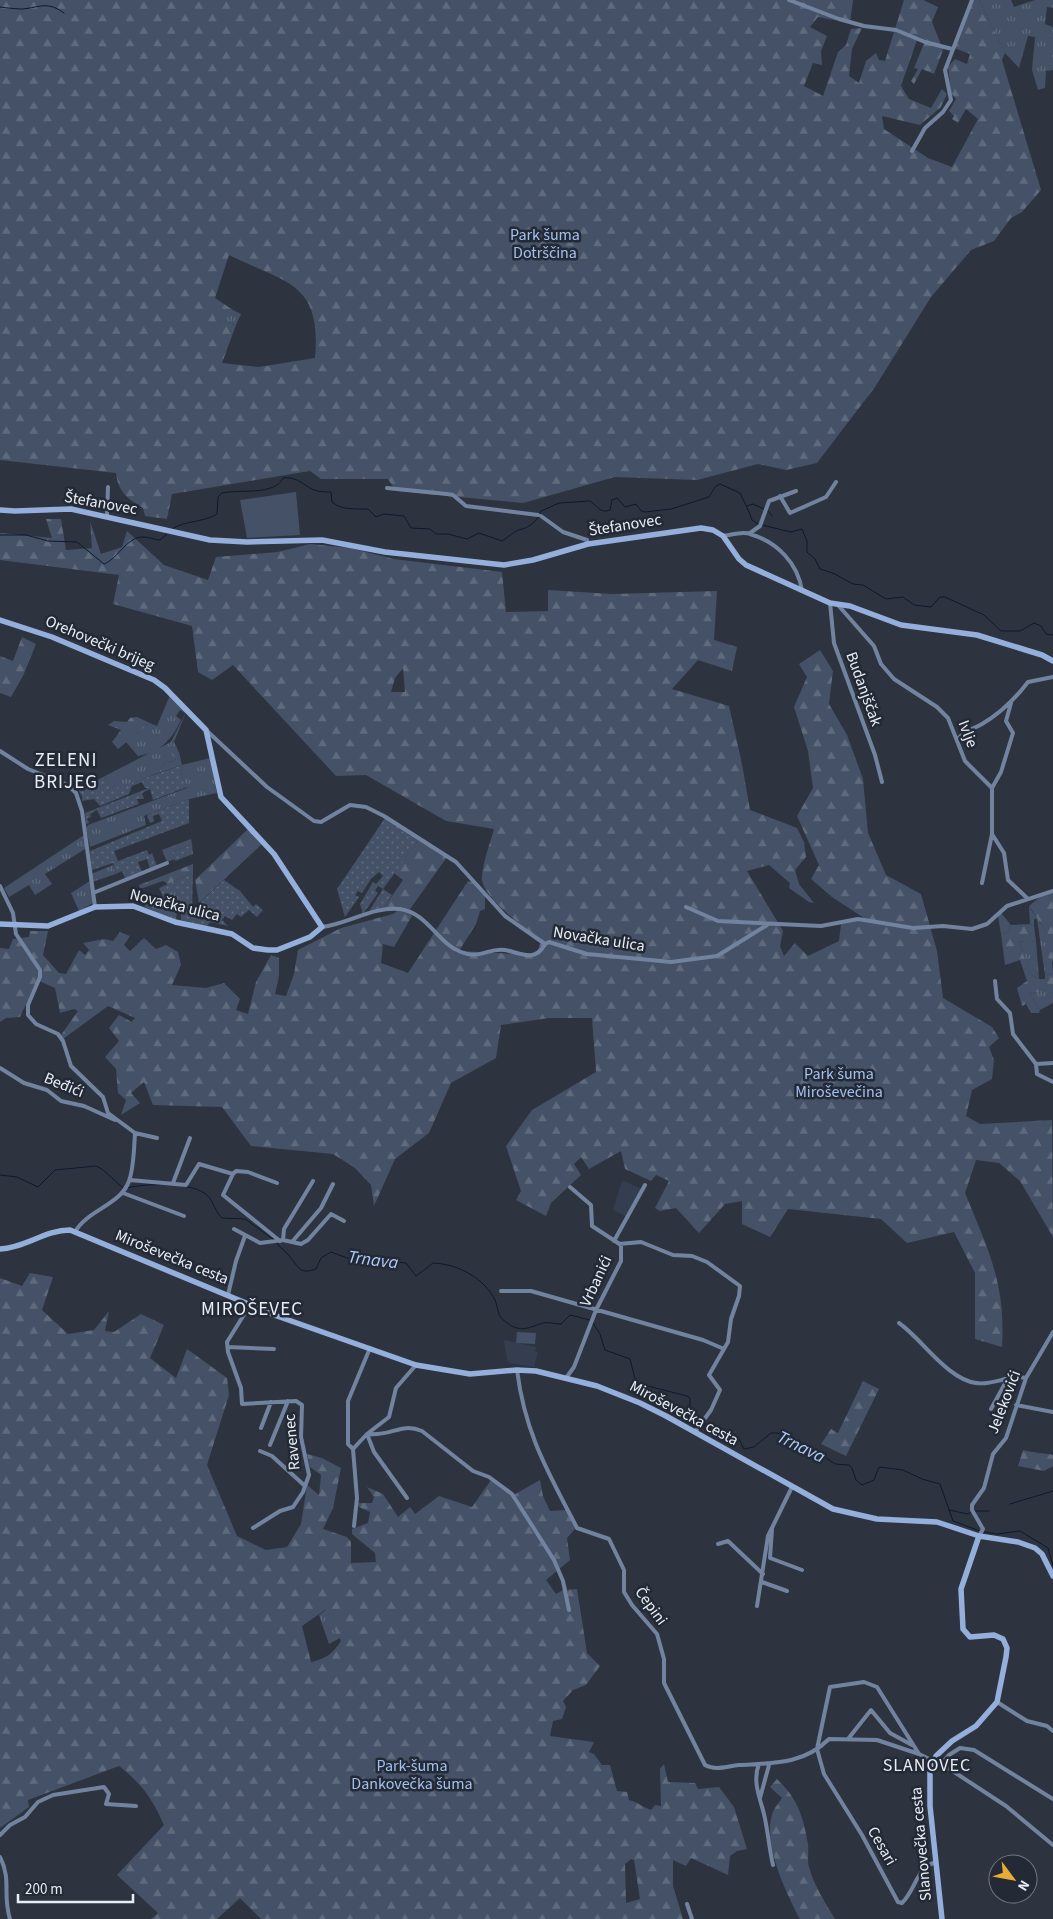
<svg xmlns="http://www.w3.org/2000/svg" width="1053" height="1919" font-family="'Source Sans 3',sans-serif">
<defs>
<pattern id="grass-tufts" width="24" height="20" patternUnits="userSpaceOnUse" patternTransform="scale(1.25)"><rect width="24" height="20" fill="#445166"/><path d="M3 7l-1-3M5 7V3M7 7l1-3M15 17l-1-3M17 17v-4M19 17l1-3" fill="none" stroke="#5f6a7c"/></pattern>
<pattern id="forest-firs" width="22" height="20" patternUnits="userSpaceOnUse" patternTransform="scale(1.25)"><rect width="22" height="20" fill="#445166"/><path d="M5 1l3.5 6h-7zM16 11l3.5 6h-7z" fill="#5f6a7c"/></pattern>
<pattern id="garden-dots" width="8" height="8" patternUnits="userSpaceOnUse" patternTransform="scale(1.25)"><rect width="8" height="8" fill="#445166"/><path d="M2 2h.1M6 6h.1" fill="none" stroke="#5f6a7c" stroke-width="1.8" stroke-linecap="round"/></pattern>
</defs>
<rect width="100%" height="100%" fill="#2d3440"/>
<path fill="#343e50" d="M622 1180 641 1189 627 1217 613 1210Z
M504 1340 536 1347 535 1351 538 1352 534 1367 510 1363 507 1360Z"/>
<path fill="url(#grass-tufts)" d="M979 0H1011L1014 7 1035 0H1053V8L1047 7 1045 24 1053 27V70L1046 71 1045 88 1038 90 1032 70 1035 37 1028 36 1019 68 1005 53Z
M217 306 230 314 233 310 241 314 236 325 214 320Z
M170 695 185 710V713L180 710 176 716 181 720C172 739 160 753 138 756L126 742 150 723 157 726Z
M186 712 174 742 179 752 178 750 175 761 166 762 158 773 111 791 105 776 171 742Z
M210 758 217 793 189 799 144 816 146 825 90 847 86 828 88 825 187 788 181 774 182 765Z
M84 835 85 849 45 874 52 884 35 895 29 885 9 897 4 888Z
M191 839 192 844 172 852 175 859 167 862 162 850Z
M113 865 116 874 92 882 91 874Z
M90 881 93 903 79 911 71 893Z
M177 889 176 921 145 907 143 899 146 897 149 902Z
M1029 907 1052 939 1051 949 1053 973 1045 975 1037 919H1034V926L1030 924Z
M1001 913 1011 925 1007 933 1001 934 998 916Z
M1026 941V952L1031 942 1036 941 1039 979 1030 974 1027 959H1025L1019 942Z
M1045 983 1049 984 1053 994V1003L1040 1010 1030 994 1035 993Z
M326 1610 340 1638 329 1644 319 1615Z"/>
<path fill="url(#forest-firs)" fill-rule="evenodd" d="M0 0H853L850 23 818 17 810 27 827 36 821 51 822 65 813 63 804 86 823 96 838 52 846 45 851 29 862 28 852 49 849 76 859 83 866 61 876 53 879 60 885 61 904 0H940H923L938 7 932 22 943 50 934 74 922 69 914 84 911 81 918 69 914 68 925 41 918 37 901 86 909 99 931 108 942 89 947 94 941 107 920 125 882 116 884 129 928 158 952 167 978 119 966 109 958 123 952 119 954 116 949 111 956 99 951 93 948 67 955 59 967 64 970 54 954 48 974 0H979L1005 53 1002 60 1041 190 1022 212 1011 218 994 241 971 250 931 297 875 387 817 463 786 470 758 464 697 480 615 477 523 503 396 491 388 479H321L310 471 172 494 167 519 145 516 143 508C128 499 118 492 116 473L0 460ZM229 255C285 283 322 281 315 358L259 367 222 363 236 325 215 320 217 307 230 315 233 310 215 298Z
M46 519H61L66 550 92 548 90 521 101 554 122 547 127 531 164 565 208 580 216 557 278 552 310 544 350 548 394 559 502 572 506 612 548 611V590L612 594 717 591 714 640 737 647 732 671 698 660 672 689 729 706 742 764 750 810 797 828 804 842 806 857 795 870 799 884 814 903 809 902 789 888 790 883 769 865 747 871 783 931 780 946 784 956 795 943 808 956 839 941 841 924 864 918 832 897 811 879 819 865 797 816 813 788 808 751 794 707 807 677 799 664 820 650 833 671 829 704 847 735 863 779 868 833 886 875 921 894 937 951 943 998 992 1027 999 1038 989 1047 994 1060 992 1079 972 1090 966 1116 980 1124 1052 1120 1053 1237 1020 1181 999 1163 976 1160 965 1193C988 1249 1006 1284 1002 1347L975 1339V1273L954 1232 907 1243 881 1219 788 1209 770 1237 742 1224V1201L725 1204 699 1233 676 1208 660 1211 655 1208 669 1181 656 1175 651 1181 625 1169 621 1151 589 1169 581 1157 574 1164 581 1175 551 1203 546 1216 516 1200 521 1191 506 1146 532 1110 596 1072 592 1018H549L501 1025 496 1058 451 1083 429 1133 395 1159 374 1206 371 1185 355 1168 333 1154 251 1146 222 1107 153 1105 144 1082 131 1093 140 1103 121 1115 126 1100 118 1093 116 1069 105 1057 119 1041 109 1028 119 1015 132 1022 135 1018 108 1006 63 1039 61 1035 78 1011 74 1009 60 1013 55 988 37 980 20 1017 6 1018 0 1022V948L9 949 13 939 29 937 30 931H48L43 955 59 973 66 974 79 950 85 955 89 950 83 943 104 939 113 941 120 932 130 936 124 945 130 951 144 938 156 949 166 945 178 952 181 965 172 985 206 988 224 983 240 999 236 1010 248 1014 256 982 271 955 279 958V976L275 994 286 996 294 974 298 950 341 928 393 914 400 909H383L403 880 394 873 420 838 447 857 408 912 412 916 394 947 383 944 381 963 408 973 468 881 479 884 485 897V909L480 911 476 924 459 951 536 955 541 941C527 929 480 896 482 877 483 861 490 844 494 829L446 821 366 775 336 776 233 665 212 680 198 672 192 626 113 604 119 575 0 560V533L52 538ZM403 668 405 692H391L395 678Z
M22 637 36 644 23 676 11 697 0 693V656L13 661Z
M137 717 150 723 118 749 112 742 121 730 108 725 114 721 127 722 130 718Z
M171 744 179 752 182 765 158 773 166 762 175 761 176 758 172 755Z
M248 829 262 844 199 903 195 880Z
M193 864V873L168 884 163 881 140 889 139 885Z
M1053 893V968V962L1048 957 1051 949 1049 946 1052 939H1047L1048 934 1029 906 1041 896Z
M1030 924 1034 926 1036 941 1031 942 1033 946 1026 952V941L1019 942 1025 959 1027 958 1030 974 1039 979H1045V975L1053 973V994L1049 985 1046 983 1044 990 1030 994 1040 1010 1039 1013H1031L1026 1004 1022 1006 1017 988 1027 981 1020 960 1005 965 1001 934 1007 933 1011 925Z
M30 1273 53 1277 42 1310 68 1334 94 1330 109 1311 105 1331 114 1332 141 1314 164 1325 150 1358 176 1378 187 1349 227 1378 229 1395 207 1465 237 1536 266 1550 287 1547 301 1524 307 1485 319 1495 321 1475 310 1467 307 1454 322 1458 341 1468 333 1508 323 1529 347 1537 351 1542V1563L376 1562 375 1553 352 1534V1529L368 1523 370 1512 359 1507 358 1503H372L374 1497 367 1487 383 1494 398 1517 410 1507 415 1514 439 1496 472 1507 491 1480 512 1496 540 1480 543 1496 550 1511 566 1510 575 1529 567 1538 570 1560 546 1580 556 1594 563 1590 577 1589 587 1653 600 1666 586 1685 573 1690 563 1701 566 1707 562 1719 553 1721 550 1736 594 1742 589 1752 594 1754 602 1765H610L617 1791 627 1792 629 1800C638 1802 642 1807 651 1810L655 1805 661 1806 660 1769 664 1764 668 1782 695 1783 698 1789 719 1787 734 1807 747 1849 737 1851 730 1856 728 1875 691 1858 686 1866 673 1860V1886L683 1919H261L240 1898 217 1919H151L158 1913 117 1875 164 1825C152 1798 142 1784 119 1766L28 1800 29 1807 0 1828V1278L22 1286ZM325 1610 341 1641C333 1654 325 1659 311 1662L302 1626ZM631 1859 634 1860 640 1899 626 1903 625 1864Z
M863 1381 879 1389 846 1456 821 1444 831 1429 838 1433Z
M1023 1450C1034 1453 1043 1453 1053 1455V1466L1044 1471 1018 1466Z
M777 1779C798 1799 803 1816 808 1844 809 1851 807 1860 809 1867 814 1886 825 1902 835 1919H800C786 1893 763 1844 772 1815 773 1809 779 1803 782 1798L770 1787Z"/>
<path fill="url(#garden-dots)" d="M182 765 181 774 187 787 153 800 150 789 142 793 144 799H137L139 804 101 818 97 810 90 814 91 817 87 818 89 823 86 824 85 813 149 788H145L142 782 132 786 129 794 100 806 94 799 82 801V796L78 790 105 776 111 790Z
M189 799V823L114 851 118 861 147 850 149 855 152 853 157 866 150 869 147 859 138 862 142 872 125 878 122 871 116 874 113 863 92 870 90 851 162 821 159 814 153 816 154 821 150 823 147 815Z
M385 818 409 832V836L411 833 420 838 383 889 392 895 383 909 368 913 383 889 378 886 375 890 378 893 363 914 360 904 373 882 376 884 383 876 379 872 371 879 362 893 358 891 355 895 359 897 345 917 337 889Z
M192 844 193 854 175 861 172 852Z
M193 873 192 910 224 880 240 891 253 907 256 904 263 910 257 917 249 910 241 917 237 914 232 920 225 916 222 920 228 926 210 922 207 926 181 920V914L184 913V904H178L176 919 177 890 163 896 159 888Z"/>
<path fill="#445166" d="M296 492 300 535 247 538 240 500Z
M517 1332 536 1333 535 1344 516 1343Z"/>
<g fill="none" stroke-linecap="round" stroke-linejoin="round">
<path stroke="#0d192e" stroke-width="1" d="M0 7C6 8 18 9 23 9 40 7 48 1 64 13
M747 506 753 504 764 509
M768 511 772 516
M762 525 791 532 802 529 807 541V552L815 559 820 569 835 574 853 584 863 585 886 599 903 597 914 605 931 607 940 597H945L984 615 1001 631H1020L1034 623 1041 626 1046 634 1053 635
M172 529C186 520 202 523 217 514L218 497 222 493C239 489 275 496 283 478 294 476 302 483 310 488 316 492 325 492 331 492L332 502C340 510 358 509 368 509L376 517 384 514 404 516 411 528 430 529 436 534H448L467 539 479 533 502 541C507 538 513 532 519 530 530 527 537 522 541 511L559 503 590 501C598 506 600 514 610 510L612 500 617 498 625 507 636 504 641 511 645 512 671 509 709 497 715 487 720 484 740 493C744 502 749 510 752 520L758 524
M0 535H26L48 541 77 542 104 564C119 558 127 536 144 537 150 537 154 540 160 540L167 534
M0 1175 17 1177 38 1187 55 1170 96 1166 102 1169 123 1188
M127 1188C145 1183 193 1182 207 1195 214 1202 215 1212 222 1218L245 1219 273 1239
M276 1242C280 1248 286 1251 290 1257 299 1267 299 1275 316 1269L321 1258 331 1252 347 1258 406 1263 416 1276 433 1263C458 1264 484 1278 495 1300 498 1307 497 1313 502 1319 517 1332 524 1330 540 1324 546 1321 555 1324 561 1324L570 1315 590 1320
M593 1323 600 1334 605 1350 630 1359 636 1383 687 1396 690 1398V1412L698 1424 715 1428 727 1436 738 1437 744 1449 754 1447 771 1433C794 1431 790 1456 819 1453L835 1464 849 1465 852 1468 856 1480 862 1485 874 1480 879 1467 903 1470 922 1479 940 1484 953 1521 980 1531
M1010 1504 1053 1491
M949 1510 968 1514 971 1512
M975 1511H989
M984 1532 997 1534 1020 1531 1048 1548 1053 1566"/>
<path stroke="#72839f" stroke-width="4" d="M789 0 839 19 864 26 896 30 925 42 952 49
M912 151 925 128 943 112 951 100 945 70 972 0
M387 488 447 494 453 495 466 506 538 515
M780 496 790 513 826 497 836 482
M107 516 108 487
M541 516 563 532 587 540 588 544
M750 533 760 526 769 501 796 491
M723 536C731 535 743 531 750 534 777 542 798 563 802 591
M830 603 834 643 875 755 882 782
M838 605 874 646 881 664 894 679 937 707 948 718 965 761 992 788V834L1004 853 1008 880 1027 898
M206 730 267 787 314 821 321 822 350 805 366 807 384 816 456 862 505 916 545 944
M957 740C966 729 970 731 982 724 1001 713 1015 699 1028 682L1053 677
M0 751 28 769 68 785 76 793 82 811 95 907
M992 788 1001 772 1013 733 1006 721 1011 703
M982 883 992 834
M0 886 13 913 16 934 40 970V977L28 1005V1015L36 1024 58 1034 63 1041 71 1066 103 1097 108 1113 135 1133
M93 893 167 863
M686 907 718 921 821 926 858 919 913 928 943 926 972 929 987 924 1007 906 1053 891
M322 927C348 924 373 906 400 909 428 913 437 943 461 952 480 960 489 947 505 950 521 953 535 963 545 944L549 942 587 954 671 962 717 956 767 925
M995 981 997 999 1010 1013 1013 1034 1036 1064 1053 1063
M1036 1064 1037 1074 1053 1082
M0 1068 24 1083 47 1090 61 1101 84 1106 115 1120
M135 1133 157 1138
M233 1174 223 1195 280 1241
M130 1180 186 1185 199 1164 233 1174 236 1171 248 1172 277 1183
M173 1183 190 1138
M123 1193 184 1216
M234 1229 260 1243 283 1240 301 1244 308 1240 331 1214 344 1221
M75 1232C87 1210 121 1205 129 1181 134 1167 134 1148 135 1133
M283 1240 284 1229 313 1181
M614 1241 645 1185
M292 1242 321 1208 333 1184
M619 1244 641 1242 673 1255 692 1256 707 1262 740 1286 739 1296 731 1319 728 1342 709 1375 720 1390 711 1410 695 1432
M501 1291H531L703 1340 724 1349
M228 1295 236 1261 245 1236
M250 1305 227 1342 228 1352 241 1388 242 1404 296 1401 302 1405 301 1437 309 1475 303 1492 293 1507 280 1511 253 1528
M899 1323C922 1339 947 1379 976 1383 993 1386 1009 1374 1026 1378
M228 1347 274 1349
M517 1370C525 1434 548 1472 577 1528L609 1539 624 1570V1592L632 1605 657 1634 664 1659V1683L705 1765C716 1771 727 1766 739 1765 772 1763 803 1765 829 1739L877 1740 919 1754 948 1768 1006 1806 1053 1845
M566 1378 574 1367 596 1310 621 1261V1245L592 1226 591 1205 570 1187
M1016 1405 1053 1412
M991 1409 1008 1378
M261 1428 271 1402
M367 1434C392 1437 400 1422 422 1431L473 1471 489 1477 512 1494 554 1560 563 1581 569 1610
M367 1434 374 1452 407 1498
M270 1445 288 1401
M353 1449 367 1434 389 1417 396 1388 416 1365
M353 1449 348 1444V1401L370 1348
M353 1449 357 1498 354 1526
M260 1451 272 1456 305 1486
M772 1529 770 1558 802 1570
M979 1536 983 1529 972 1510V1505L984 1488 993 1454 1006 1438 1026 1378 1053 1332
M718 1544 728 1541 763 1574
M762 1582 787 1591
M757 1606 768 1536 792 1487
M997 1702 1027 1721 1047 1726 1053 1731
M848 1739 871 1710 890 1733 912 1745
M919 1754 877 1687 864 1682 830 1687 817 1749 824 1774 862 1835 898 1902 902 1903C916 1889 916 1868 936 1862
M759 1764C752 1781 760 1798 764 1814 768 1831 769 1848 773 1865
M940 1765 949 1755 960 1748 974 1750 1053 1799
M760 1798 769 1765
M0 1835 10 1825 25 1817 38 1802 53 1795 104 1787 109 1794 106 1804 136 1806
M0 1857C12 1881 2 1894 10 1919
M687 1904 692 1919"/>
<path stroke="#94afdb" stroke-width="5.5" d="M0 510 15 511 71 509 210 540 247 542 322 540 385 552 504 565 533 560 588 544 701 528 713 530 723 536 739 559 746 565 830 603 850 606 901 625 977 635 1042 655 1053 661
M0 620 52 637 154 680 165 688 206 730 221 797 274 854 322 927 310 937 277 950H268L253 948 232 934 175 922 133 906 95 907 48 926 0 924
M0 1249C25 1248 45 1230 70 1230L277 1316 416 1365 470 1374 517 1370 536 1371 597 1386 640 1403 666 1416 833 1509 877 1519 937 1522 979 1536 1018 1542 1035 1548 1042 1554 1053 1576
M942 1919 930 1806V1770L936 1756 952 1741 976 1726 997 1702 1006 1657 1007 1648 1003 1639 994 1635 970 1637 963 1629 961 1589 979 1536"/>
</g>
<g text-anchor="middle" dominant-baseline="central" stroke-width="5" stroke-linejoin="round" paint-order="stroke">
<g font-size="16" fill="#a4c0f0" stroke="#232a35">
<text x="545" y="235">Park šuma<tspan x="545" dy="18">Dotrščina</tspan></text>
<text x="839" y="1074">Park šuma<tspan x="839" dy="18">Miroševečina</tspan></text>
<text x="412" y="1766">Park-šuma<tspan x="412" dy="18">Dankovečka šuma</tspan></text>
</g>
<g font-size="16" fill="#e9eef5" stroke="#232a35">
<text transform="translate(101 503) rotate(10)">Štefanovec</text>
<text transform="translate(625 525) rotate(-9)">Štefanovec</text>
<text transform="translate(100 643) rotate(23)">Orehovečki brijeg</text>
<text transform="translate(864 689) rotate(70)">Budanjščak</text>
<text transform="translate(968 734) rotate(69)">Ivlje</text>
<text transform="translate(175 905) rotate(14)">Novačka ulica</text>
<text transform="translate(599 939) rotate(9)">Novačka ulica</text>
<text transform="translate(64 1085) rotate(22)">Beđići</text>
<text transform="translate(172 1257) rotate(22)">Miroševečka cesta</text>
<text transform="translate(596 1281) rotate(-65)">Vrbanići</text>
<text transform="translate(1004 1402) rotate(-69)">Jelekovići</text>
<text transform="translate(684 1413) rotate(28)">Miroševečka cesta</text>
<text transform="translate(292 1442) rotate(-95)">Ravenec</text>
<text transform="translate(651 1606) rotate(54)">Čepini</text>
<text transform="translate(921 1844) rotate(-95)">Slanovečka cesta</text>
<text transform="translate(882 1846) rotate(60)">Cesari</text>
</g>
<g font-size="18" font-style="italic" fill="#b0cdfd" stroke="#232a35">
<text transform="translate(373 1260) rotate(7)">Trnava</text>
<text transform="translate(801 1447) rotate(26)">Trnava</text>
</g>
<g font-size="18" letter-spacing="1" fill="#e9eef5" stroke="#232a35">
<text x="927" y="1765">SLANOVEC</text>
</g>
<g font-size="19" letter-spacing="1" fill="#e9eef5" stroke="#232a35">
<text x="66" y="760">ZELENI<tspan x="66" dy="22">BRIJEG</tspan></text>
<text x="252" y="1309">MIROŠEVEC</text>
</g>
</g>
<g transform="translate(1013 1879) rotate(122)"><circle r="24" fill="#232a35" stroke="#727882"/>
<path d="M0-4L9 19L0 12L-9 19Z" fill="#e6ac36"/>
<text y="-8" font-size="14" font-weight="bold" text-anchor="middle" fill="#e9eef5">N</text>
</g>
<path d="M18 1894v8h115v-8" fill="none" stroke="#e9eef5" stroke-width="2.5"/>
<text x="25" y="1894" font-size="15" fill="#e9eef5" stroke="#232a35" stroke-width="4" paint-order="stroke">200 m</text>
</svg>
